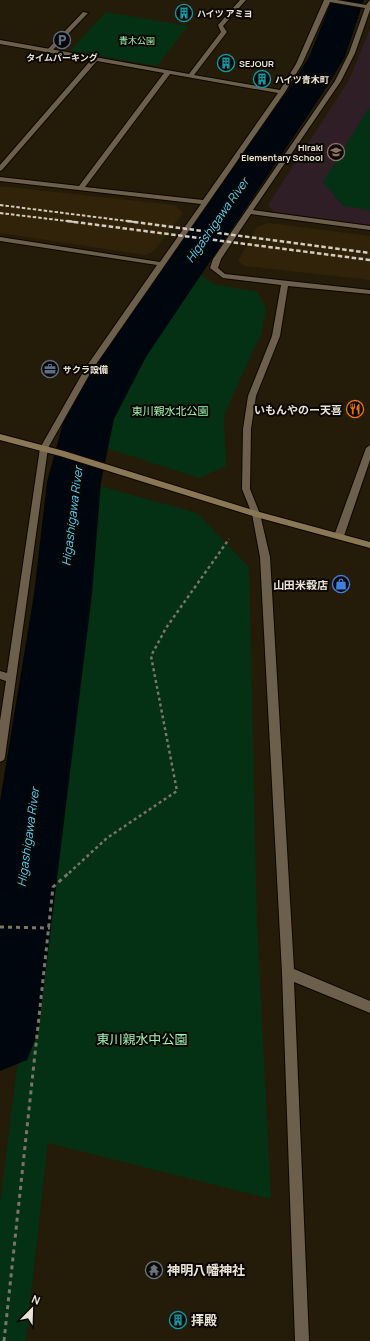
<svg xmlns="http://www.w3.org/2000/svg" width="370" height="1341" font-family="Manrope,'Noto Sans JP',sans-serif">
<rect width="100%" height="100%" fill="#251b09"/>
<path fill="#302309" d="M0 186 175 205 183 213 153 252 145 255 0 233Z
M269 223 370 236V280L244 266 238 261 257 227Z"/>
<path fill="#2f1e26" d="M370 29V225L274 212 268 205 349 80Z"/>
<path fill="#043114" d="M106 12 188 26 157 66 70 51Z
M368 109H370V210L343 206 323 182Z
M194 270 213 284 257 292 266 308 261 334 224 415 226 466 199 478 94 444C112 382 158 324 194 270Z
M89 483 197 513 249 567 257 923 271 1199 48 1143 26 1341H0V1205Z"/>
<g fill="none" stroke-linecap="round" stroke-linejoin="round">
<path fill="#00060e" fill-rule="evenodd" d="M332 0H364L345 57 323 93 146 357 114 419 101 482 92 594 38 1033 27 1060 0 1071V801L34 594 47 482 64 419 106 344 288 90 309 57Z"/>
<g stroke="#0e0600" stroke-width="2">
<path id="lane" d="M83 12 88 13 51 52H47V50Z
M370 445V460L344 536 339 539 336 538 334 536 366 448Z"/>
</g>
<g stroke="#0e0600" stroke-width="2">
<path id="street" d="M240 0H246L223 26 227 32 194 75 280 90 296 64 324 0H337L366 5 370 0V10L355 53 341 81 253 210 370 226V230L251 214 221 259 218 268 225 274 370 290V294L288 286 280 336 256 396 251 429 250 489 260 514 270 557 294 969 370 1001V1013L294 982 309 1341H295L282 973 260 557 252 514 242 489 243 429 248 396 272 336 281 285 223 278 210 268 213 259 335 81 349 53 365 8 330 2 302 64 285 92 92 370 48 448 5 757 4 760 0 762V721L6 681 0 679V671L7 673 40 448 86 367 157 265 0 241V237L160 262 201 204 0 181V177L79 186 164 73 97 61 2 170 0 171V165L91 60 0 44V40L189 74 221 32 218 25ZM170 74 278 93 203 200 85 187Z"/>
</g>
<g stroke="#0e0600" stroke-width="2">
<path id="secondary" d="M0 434 64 451 256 511 370 542V548L256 517 60 456 0 440Z"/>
</g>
<path stroke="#7c7465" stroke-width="2.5" stroke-dasharray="3 3" stroke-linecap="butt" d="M69 873 107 838 177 791 151 656 166 628 229 539"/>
<path stroke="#7c7465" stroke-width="3" stroke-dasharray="4 4" stroke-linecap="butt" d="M0 927 50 928
M4 1341 53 887 70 872"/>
<use href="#lane" fill="#6c604c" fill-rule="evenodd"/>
<use href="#street" fill="#6c604c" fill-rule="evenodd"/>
<use href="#secondary" fill="#8a7753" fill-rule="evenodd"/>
<path stroke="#d3cdc0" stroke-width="2" stroke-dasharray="3.5 2" stroke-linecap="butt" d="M0 205 135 222
M0 213 75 222"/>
<path stroke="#d3cdc0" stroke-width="2.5" stroke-dasharray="4.5 2.5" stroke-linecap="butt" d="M67 221 370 260
M127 221 370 253"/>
</g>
<defs>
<g id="building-ring" transform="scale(0.9)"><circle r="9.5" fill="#0b0702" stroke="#0f9aa8" stroke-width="1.5"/><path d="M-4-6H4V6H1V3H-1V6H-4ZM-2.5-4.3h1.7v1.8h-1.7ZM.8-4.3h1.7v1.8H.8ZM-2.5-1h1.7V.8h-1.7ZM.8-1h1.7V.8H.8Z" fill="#0f9aa8"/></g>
<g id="parking-ring" transform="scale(0.9)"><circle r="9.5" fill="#0b0702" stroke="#5c6f8a" stroke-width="1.5"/><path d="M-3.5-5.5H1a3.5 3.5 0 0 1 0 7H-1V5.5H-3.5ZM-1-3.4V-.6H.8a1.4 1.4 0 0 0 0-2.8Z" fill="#5c6f8a"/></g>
<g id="school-ring" transform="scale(0.9)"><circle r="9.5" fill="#0b0702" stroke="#8d6e63" stroke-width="1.5"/><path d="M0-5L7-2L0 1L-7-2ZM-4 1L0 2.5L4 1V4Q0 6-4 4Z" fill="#8d6e63"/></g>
<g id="office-ring" transform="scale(0.9)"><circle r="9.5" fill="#0b0702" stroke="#5c6f8a" stroke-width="1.5"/><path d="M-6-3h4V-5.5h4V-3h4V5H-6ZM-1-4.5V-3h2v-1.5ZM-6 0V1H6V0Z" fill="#5c6f8a"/></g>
<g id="restaurant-ring" transform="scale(0.9)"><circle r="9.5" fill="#0b0702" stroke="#e8710a" stroke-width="1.5"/><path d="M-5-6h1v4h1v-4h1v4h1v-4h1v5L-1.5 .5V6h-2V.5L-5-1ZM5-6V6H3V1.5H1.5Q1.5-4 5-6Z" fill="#e8710a"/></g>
<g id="shop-ring" transform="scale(0.9)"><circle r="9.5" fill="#0b0702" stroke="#3f7fe0" stroke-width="1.5"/><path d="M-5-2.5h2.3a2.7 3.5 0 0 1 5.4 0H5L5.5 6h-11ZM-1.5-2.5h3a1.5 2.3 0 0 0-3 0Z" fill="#3f7fe0"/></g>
<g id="temple-ring" transform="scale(0.9)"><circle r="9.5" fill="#0b0702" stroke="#6b7280" stroke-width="1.5"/><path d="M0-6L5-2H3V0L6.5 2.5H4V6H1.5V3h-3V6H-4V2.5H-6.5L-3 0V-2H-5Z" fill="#6b7280"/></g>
</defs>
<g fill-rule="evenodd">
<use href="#building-ring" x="184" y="13"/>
<use href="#parking-ring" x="62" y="40"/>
<use href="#building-ring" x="226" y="63"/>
<use href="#building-ring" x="262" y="79"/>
<use href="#school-ring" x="336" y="152"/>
<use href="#office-ring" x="50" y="369"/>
<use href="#restaurant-ring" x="355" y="409"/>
<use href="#shop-ring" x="341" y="584"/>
<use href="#temple-ring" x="154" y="1270"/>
<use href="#building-ring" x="178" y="1320"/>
</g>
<g text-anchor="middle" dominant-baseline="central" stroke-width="4" stroke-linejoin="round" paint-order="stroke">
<g font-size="9" font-weight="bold" fill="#e9e3d7" stroke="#0b0702" text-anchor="start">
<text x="197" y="13">ハイツ アミヨ</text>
<text x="62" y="57" text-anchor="middle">タイムパーキング</text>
<text x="239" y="63">SEJOUR</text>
<text x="275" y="79">ハイツ青木町</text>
<text x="323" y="147" text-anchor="end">Hiraki<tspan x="323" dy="10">Elementary School</tspan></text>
<text x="63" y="369">サクラ設備</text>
</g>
<g font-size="9" fill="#9df3b1" stroke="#0b0702">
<text x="137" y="40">青木公園</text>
</g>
<g font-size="11" font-weight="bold" fill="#e9e3d7" stroke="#0b0702" text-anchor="end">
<text x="342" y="409">いもんやのー天喜</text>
<text x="328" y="584">山田米穀店</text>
</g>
<g font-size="11" fill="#9df3b1" stroke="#0b0702">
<text x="170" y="410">東川親水北公園</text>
</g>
<g font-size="12" font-style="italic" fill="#57d3fd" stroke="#0b0702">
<text transform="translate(217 220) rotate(-55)">Higashigawa River</text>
<text transform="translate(72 516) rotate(-83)">Higashigawa River</text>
<text transform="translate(28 837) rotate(-82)">Higashigawa River</text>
</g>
<g font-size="13" fill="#9df3b1" stroke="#0b0702">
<text x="142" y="1039">東川親水中公園</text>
</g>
<g font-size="13" font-weight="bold" fill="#e9e3d7" stroke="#0b0702" text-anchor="start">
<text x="167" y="1270">神明八幡神社</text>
<text x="191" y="1320">拝殿</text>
</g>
</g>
<g transform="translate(32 1309) rotate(23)" stroke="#0b0702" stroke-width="3" paint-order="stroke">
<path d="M0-3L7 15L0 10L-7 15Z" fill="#e9e3d7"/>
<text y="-6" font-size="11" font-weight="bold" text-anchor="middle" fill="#e9e3d7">N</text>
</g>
</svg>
